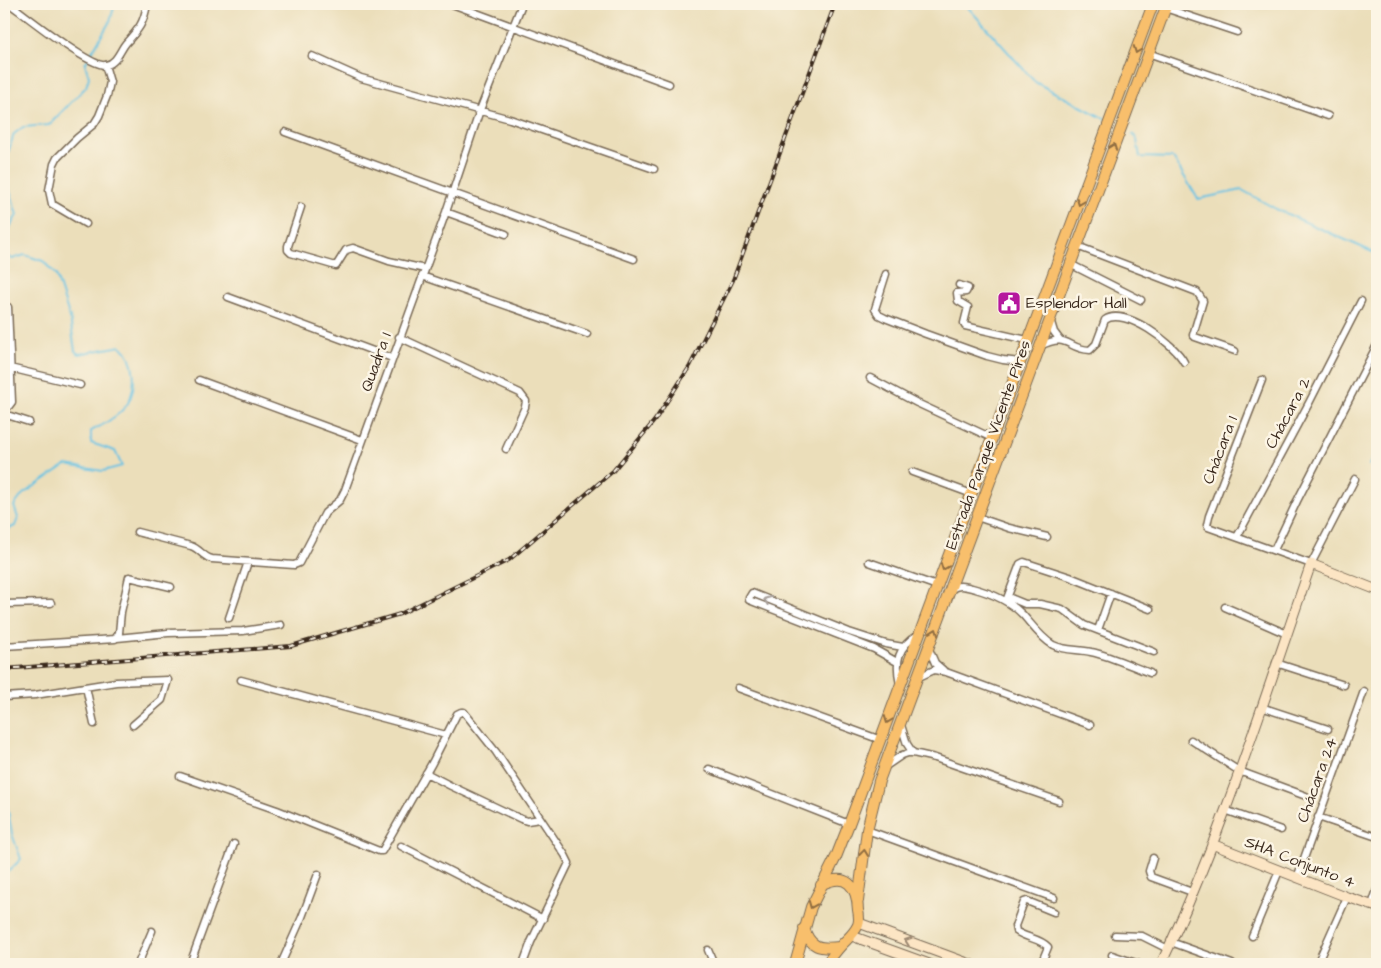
<svg xmlns="http://www.w3.org/2000/svg" width="1381" height="968" font-family="'Architects Daughter',sans-serif">
<rect width="100%" height="100%" fill="#fcf5e5"/>
<filter id="ink" filterUnits="userSpaceOnUse"><feTurbulence type="fractalNoise" baseFrequency=".02" numOctaves="2"/><feDisplacementMap in="SourceGraphic" scale="10" xChannelSelector="R" yChannelSelector="G"/><feConvolveMatrix kernelMatrix="1 2 1 2 8 2 1 2 1" color-interpolation-filters="sRGB"/></filter>
<filter id="wash" filterUnits="userSpaceOnUse"><feTurbulence type="fractalNoise" baseFrequency=".0096" numOctaves="4" result="noise"/><feDisplacementMap in="SourceGraphic" scale="20" xChannelSelector="R" yChannelSelector="G"/><feGaussianBlur stdDeviation="1.12" result="paint"/><feColorMatrix in="noise" values="0 0 0 0 0 0 0 0 0 0 0 0 0 0 0 0 0 1.4 0 .05"/><feComposite in="paint" operator="in"/></filter>
<g filter="url(#wash)">
<rect width="100%" height="100%" fill="#ebdeba"/>
<g fill="none" stroke-linecap="round" stroke-linejoin="round">
<path stroke="#65c2e3" stroke-width="2" d="M965 4 1035 82 1105 119
M1133 134 1137 140 1140 157 1173 158 1198 199 1242 190 1276 209 1377 254
M4 165 14 134 23 127 49 125 86 87 89 77 85 64 110 21 115 4
M4 172 17 215 4 237
M4 254 12 259 25 255 43 261 56 275 70 318 75 351 79 354 121 346C136 359 137 386 128 403 120 416 103 425 91 431V443L115 451 122 466 103 471 66 465 23 494 14 506 18 518 15 526 4 531
M1369 465 1377 451
M4 789 12 834 21 859 10 870 4 872"/>
</g>
</g>
<g filter="url(#ink)">
<g fill="none" stroke-linecap="round" stroke-linejoin="round">
<g stroke="#796955" stroke-width="9">
<path id="street" d="M10 4C25 15 91 68 106 65 117 63 120 50 126 43 139 29 144 23 147 4
M452 4 669 84
M1165 8 1237 32
M1148 53 1328 116
M312 56 361 78 510 119 654 169
M285 132 634 259
M301 207 288 246V250L291 253 336 266 346 250 353 248 389 261 425 269
M446 212 506 234
M86 224 52 204 49 190 54 164 57 158 77 138 94 124 99 116 107 96 110 82 105 65
M1077 246 1197 292 1203 301 1193 335 1195 337 1235 351
M1070 264 1141 300
M886 274 875 309 879 315 885 318 926 334 987 356 1003 360 1020 362
M422 276 587 334
M959 285 968 288 966 292 957 293 958 301 968 307 964 323 965 326 1027 340
M228 297 392 358
M1051 322 1054 332 1060 340
M399 337 520 393 526 401 525 407 506 449
M1040 346C1069 332 1066 349 1090 350L1096 344 1105 320C1124 306 1175 344 1184 362
M10 368 80 385
M870 378 917 403 992 438
M199 380 362 440
M1262 380 1209 516 1207 525 1208 527 1311 564 1355 479
M4 406H9L12 402 8 307
M4 414 29 422
M912 472 972 494
M977 517 1009 528 1047 537
M137 532 191 546C200 549 203 557 212 559L294 565 299 563 325 513 340 500 345 490 446 212 480 110 522 4
M1237 537 1309 403 1361 301
M1274 550 1297 501 1377 345
M869 562 937 586
M951 590C957 584 964 586 972 588 991 593 1010 601 1023 615 1032 625 1041 638 1053 645 1065 651 1078 649 1091 652 1111 656 1131 666 1150 673
M1008 597 1025 604H1040L1062 609 1084 625 1154 652
M1006 601 1020 564 1024 562 1070 577 1150 609
M4 604 51 603
M1225 607 1287 634
M229 618 248 562
M1098 630 1111 593
M117 638 168 633 243 631 281 625
M4 646 115 639 119 633 121 612 129 577 171 587
M929 649 935 663 943 670
M897 662 874 649 749 600V598L752 593 849 632 886 644 903 647
M1276 663 1344 685
M919 677 934 670 946 672 1090 725
M241 680 446 735
M900 685C895 661 897 647 919 634
M86 687 94 724
M738 688 881 740
M4 697 35 695 116 682 168 680 162 700 133 725
M1261 707 1328 729
M901 725 907 744 913 753
M1191 740 1239 771 1306 796
M886 766 902 755 908 753H913L935 758 1059 801
M709 769 849 824
M426 773 451 786 521 819 527 821 540 819
M180 776 277 810 379 851H382L432 763 457 714 461 712H464L496 752 565 855 569 863 531 942 523 964
M1225 810 1281 830
M1318 817 1374 836
M867 830 1054 898
M401 846 543 919
M1153 858 1149 871 1151 877 1192 892
M1297 878 1364 691
M1372 905 1377 890
M1115 935 1142 936 1168 949
M1252 936 1279 871
M1171 942 1232 964
M708 950 714 964
M1112 955 1139 964
M138 964 152 931
M190 964 234 844
M281 964 302 917 318 874
M1041 964 1048 947C1040 938 1025 938 1016 931L1015 926 1024 902 1027 901 1054 912
M1317 964 1347 897"/>
</g>
<g stroke="#796955" stroke-width="11">
<path id="secondary" d="M1212 844 1347 897 1377 907
M859 923 970 964
M852 936 929 964
M1161 964C1222 836 1264 699 1311 564L1377 590"/>
</g>
<g stroke="#796955" stroke-width="12">
<path id="primary" d="M821 885C846 872 857 885 858 910 859 915 860 920 858 925 853 936 845 940 838 949 834 954 830 959 826 964
M858 901 867 830 879 781 1167 4
M804 928C810 948 820 949 839 947
M795 964 811 907 836 857 849 824 1153 4"/>
</g>
<use href="#street" stroke="#fff" stroke-width="6"/>
<use href="#secondary" stroke="#fce5c4" stroke-width="9"/>
<use href="#primary" stroke="#f8bf6c" stroke-width="10"/>
<g stroke="#3b2a1e" stroke-width="4">
<path id="rail" d="M4 669 291 646 400 614 509 560 613 471 655 420 690 366 733 280 835 4"/>
</g>
<use href="#rail" stroke="#fcf5e5" stroke-width="2" stroke-dasharray="5.5" stroke-linecap="butt"/>
</g>
<defs><path id="oneway-chevron" d="M-2-3.5L2.5 0L-2 3.5" fill="none" stroke-width="1.6" stroke-linecap="round" stroke-linejoin="round" transform="scale(1.25)"/></defs>
<g stroke="#906d41">
<use href="#oneway-chevron" transform="translate(1137 50) rotate(111)"/>
<use href="#oneway-chevron" transform="translate(1113 147) rotate(-70)"/>
<use href="#oneway-chevron" transform="translate(1080 202) rotate(111)"/>
<use href="#oneway-chevron" transform="translate(944 567) rotate(111)"/>
<use href="#oneway-chevron" transform="translate(935 632) rotate(-70)"/>
<use href="#oneway-chevron" transform="translate(888 720) rotate(111)"/>
<use href="#oneway-chevron" transform="translate(864 853) rotate(-83)"/>
<use href="#oneway-chevron" transform="translate(812 905) rotate(112)"/>
</g>
<use stroke="#a79f9a" href="#oneway-chevron" transform="translate(767 600) rotate(-157)"/>
<use stroke="#9c8871" href="#oneway-chevron" transform="translate(908 941) rotate(-160)"/>
</g>
<defs>
<g id="civic-square" transform="scale(1.25)"><rect x="-9" y="-9" width="18" height="18" rx="4" fill="#b5179e" stroke="#fcf5e5"/><path d="M-.6-6.5H3V-4.5H.6V-3L4-1V1h2V6H-6V1h2V-1L-.6-3ZM-1.2 2.5V6h2.4V2.5Z" fill="#fff"/></g>
</defs>
<g fill-rule="evenodd">
<use href="#civic-square" x="1009" y="303"/>
</g>
<g text-anchor="middle" dominant-baseline="central" stroke-width="5" stroke-linejoin="round" paint-order="stroke">
<g font-size="16" fill="#3b2a1e" stroke="#fcf5e5" text-anchor="start">
<text x="1026" y="303">Esplendor Hall</text>
</g>
<g font-size="16" fill="#3b2a1e" stroke="#fcf5e5">
<text transform="translate(376 362) rotate(-70)">Quadra 1</text>
<text transform="translate(1288 413) rotate(-62)">Chácara 2</text>
<text transform="translate(988 445) rotate(-70)">Estrada Parque Vicente Pires</text>
<text transform="translate(1220 450) rotate(-69)">Chácara 1</text>
<text transform="translate(1317 780) rotate(-70)">Chácara 24</text>
<text transform="translate(1300 862) rotate(21)">SHA Conjunto 4</text>
</g>
</g>
<rect width="1381" height="968" fill="none" stroke="#fcf5e5" stroke-width="20"/>
</svg>
